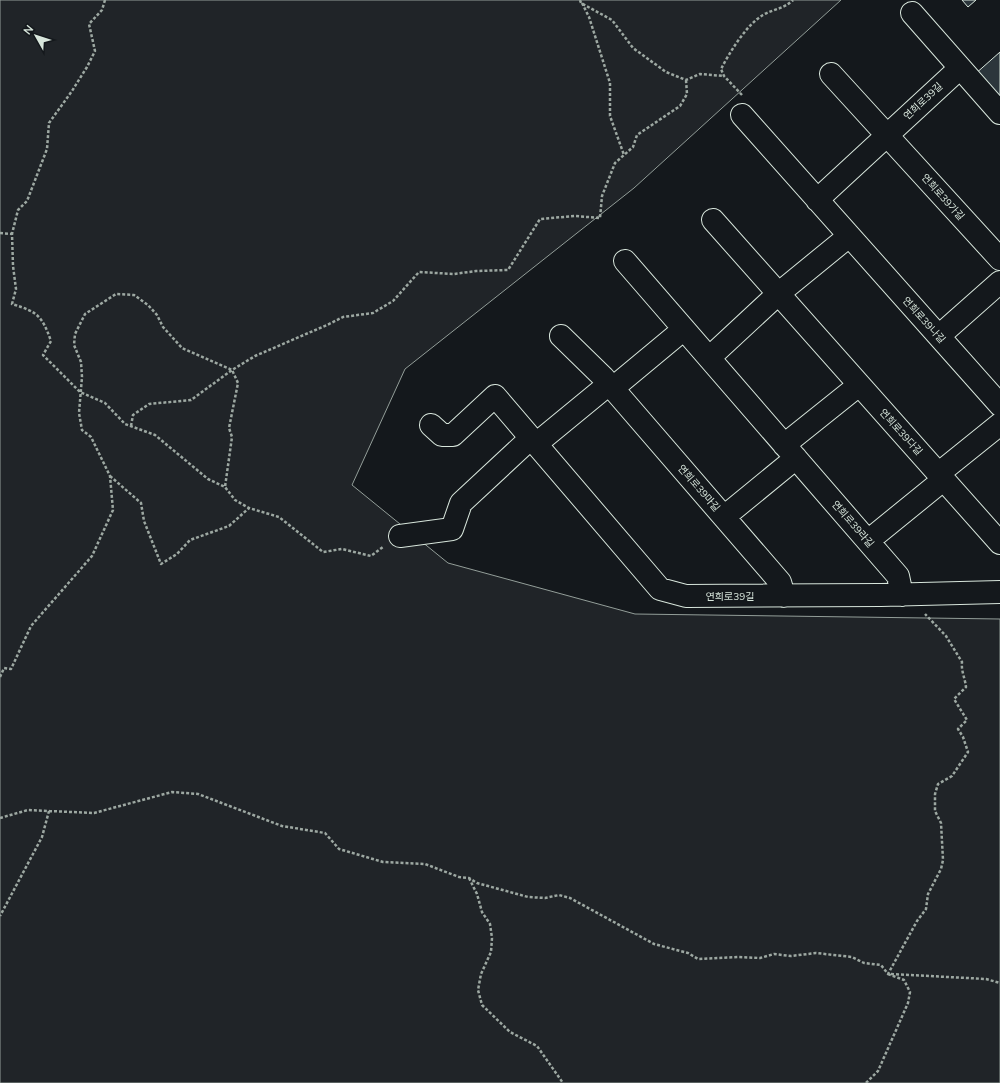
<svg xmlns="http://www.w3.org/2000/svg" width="1000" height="1083" font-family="Mulish,'Noto Sans KR',sans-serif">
<rect width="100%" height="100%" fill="#14181c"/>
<path fill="#202428" stroke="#939e99" d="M0 0H841L634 188 405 369 352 485 448 563 635 614 1000 619V1083H0Z"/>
<path fill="#2c363c" stroke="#d8e6dc" d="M962 0H976L968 7Z
M1000 52V99L974 75Z"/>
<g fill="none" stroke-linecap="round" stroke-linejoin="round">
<g stroke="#d8e6dc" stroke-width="24">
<path id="minor" d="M912 13 1000 113
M831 74 1000 259
M742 115 1000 405
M817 200 960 68
M713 220 1000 543
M625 261 898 576 902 595
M561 336 603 377 780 582 784 596
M939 336 1000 282
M709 358 778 294 849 236
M613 388 684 329
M431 425 442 435H453L495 396 660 589 686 596 881 595 1000 592
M536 444 609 384
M784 445 859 385
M938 474 1000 424
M724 517 796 458
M400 536 452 529 461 503 531 438
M868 541 943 480"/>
</g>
<path stroke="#9da8a2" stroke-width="2.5" stroke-dasharray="3 2" stroke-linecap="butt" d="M105 0 102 10 89 24 95 51 87 67 72 91 49 123 47 149 27 201 18 210 12 234 13 266 16 289 12 304C38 312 42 316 51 341L43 355 80 392 105 403 125 424 155 435 208 479 225 487 235 500 249 508 279 517 323 552 342 549 371 556 383 547
M580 0 581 3 612 20 633 48 666 72 686 80 700 74 724 76
M582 3 589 17 610 83V116L624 155
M742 95 724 76 721 69C730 52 746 25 763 15 773 9 784 9 793 0
M0 233 12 234
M131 426 133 415 149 404 191 400 232 370 255 356 327 325 343 317 373 313 393 301 419 272 454 274 476 271 508 270 540 219 575 216 600 218 602 196 615 163 633 147 637 135 680 106 687 94 686 80
M110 476 141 503 144 521 161 564 177 554 190 540 229 526 249 508
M0 677 4 668 11 669 31 626 92 556 113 510 110 476 91 437 82 430 79 413 82 377 81 362 74 345 75 334 85 314 116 294 134 295 148 305 157 315 163 327 182 348 232 370 238 383 229 428 232 437 225 487
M49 811 94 813 172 792 198 794 282 826 325 833 339 849 383 862 425 864 459 877 469 878 477 883 528 897 545 898 559 895 570 898 654 944 688 953 698 959 738 957 760 958 774 954 791 956 816 953 852 957 864 963 881 965 888 974 917 921 926 909 928 894 941 869 943 860 941 823 935 811V794L938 784 952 776 968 752 963 737 958 729 967 720 954 699 966 687C965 678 961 671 962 662L946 636 925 614
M0 818 28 810 49 811 42 837 0 916
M469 878 477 894 482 912 490 924 492 938 491 952 481 974 478 990 482 1005 510 1032 537 1046 563 1083
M891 974 986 979 1000 983
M866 1083 878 1071 908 1003 910 992 904 980 888 974"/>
<use href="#minor" stroke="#14181c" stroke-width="22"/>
</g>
<g text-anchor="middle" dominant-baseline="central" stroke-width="3" stroke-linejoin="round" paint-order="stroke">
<g font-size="10" fill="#d8e6dc" stroke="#14181c">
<text transform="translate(923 101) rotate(-43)">연희로39길</text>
<text transform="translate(943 197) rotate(48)">연희로39가길</text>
<text transform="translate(924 320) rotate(48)">연희로39나길</text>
<text transform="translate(901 432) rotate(48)">연희로39다길</text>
<text transform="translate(699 488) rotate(49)">연희로39마길</text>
<text transform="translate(853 524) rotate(49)">연희로39라길</text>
<text x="730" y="596">연희로39길</text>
</g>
</g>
<g transform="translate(36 36) rotate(309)" stroke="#14181c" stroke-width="3" paint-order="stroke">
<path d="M0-3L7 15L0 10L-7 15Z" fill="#d8e6dc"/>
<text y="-6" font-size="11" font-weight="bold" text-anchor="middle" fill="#d8e6dc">N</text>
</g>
</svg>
